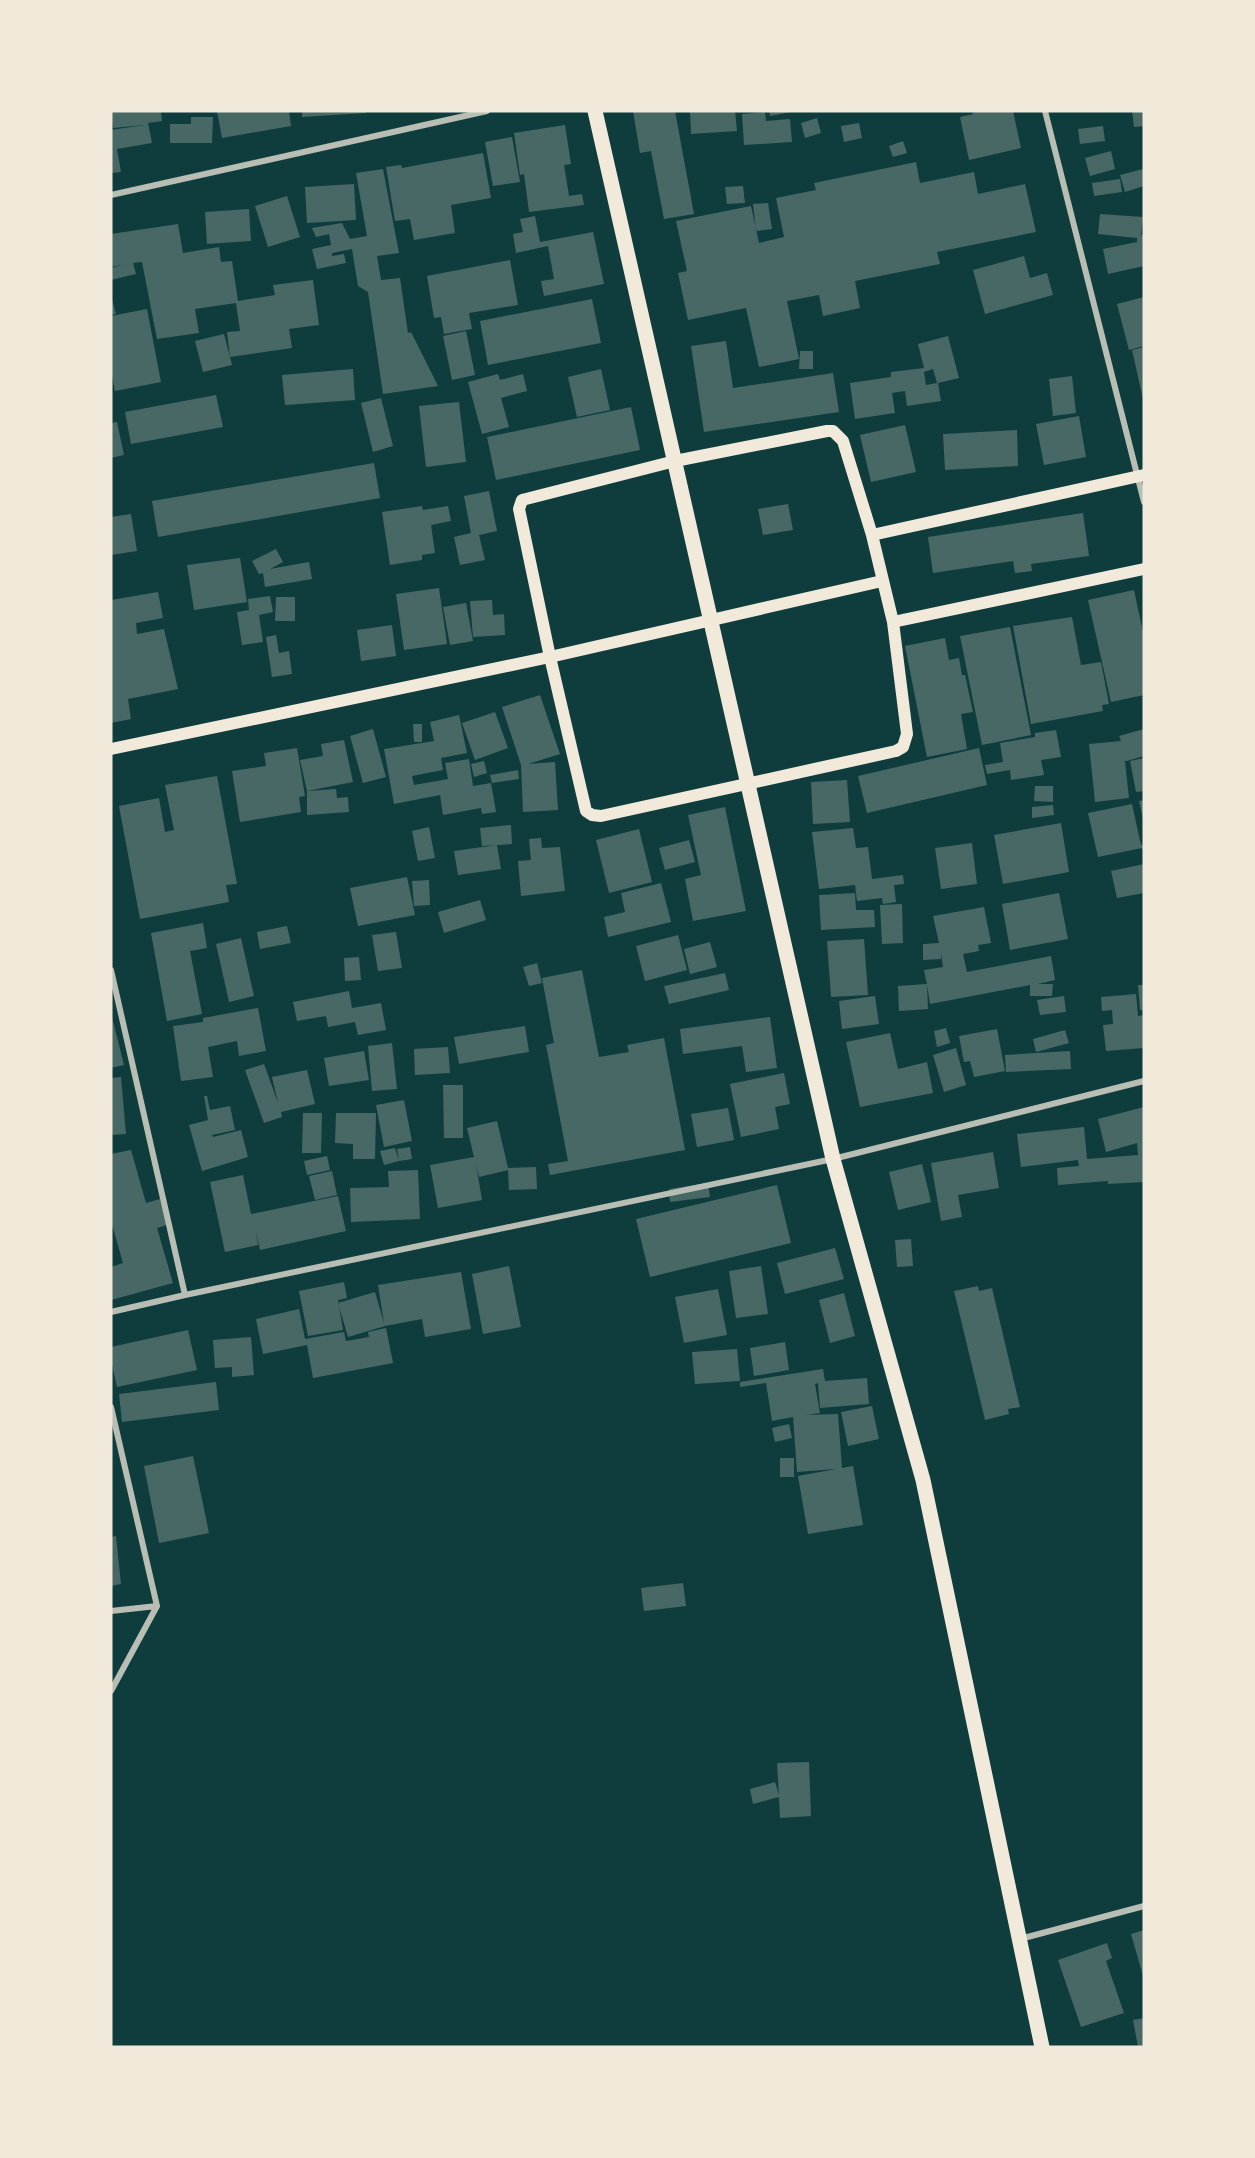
<svg xmlns="http://www.w3.org/2000/svg" width="1255" height="2158" font-family="'DejaVu Sans',sans-serif">
<rect width="100%" height="100%" fill="#0f3d3e"/>
<path fill="#486865" fill-rule="evenodd" d="M111 111H161L162 121 148 123 152 143 117 149 121 172 111 173V130L145 125 113 128Z
M217 111H289L291 126 222 138Z
M302 111H366V113L302 117Z
M633 111H675L694 214 664 219 651 151 640 153Z
M690 111H735L737 131 691 134Z
M769 111H791V112L770 116Z
M973 111H1013L1021 148 969 160 960 117 973 114Z
M1132 111H1144V126L1134 127Z
M765 112 766 121 790 119 792 142 744 145 742 114Z
M191 117H213L212 143H170V124H191Z
M817 118 821 133 805 138 801 123Z
M859 123 862 138 844 142 841 126Z
M565 125 571 164 564 165 569 196 582 194 584 205 529 212 524 174 520 175 514 133Z
M1103 126 1105 141 1080 144 1078 129Z
M512 137 520 182 493 186 485 142Z
M903 141 907 153 893 157 889 146Z
M1111 151 1115 169 1090 176 1085 158Z
M483 153 491 198 451 205 455 233 414 240 410 219 395 221 386 167 401 165 402 168Z
M916 162 920 183 974 172 978 194 1025 184 1036 232 937 252 940 264 855 281 860 308 823 316 819 295 787 301 799 359 759 367 746 308 688 320 678 273 687 271 676 221 751 206 759 243 784 237 776 198 816 190 814 183Z
M383 169 399 253 377 256 381 280 400 278 408 333 411 332 438 386 383 394 368 292 358 286 352 249 332 253V256L344 254 346 263 317 269 312 249 331 245 329 234 316 237 312 228 342 223 350 239 367 236 356 173Z
M1143 169 1144 186 1125 192 1120 175Z
M1120 179 1122 192 1094 196 1092 183Z
M354 184 356 220 307 223 305 187Z
M743 186 745 203 727 204 725 187Z
M287 196 300 237 268 247 255 206Z
M768 203 772 229 756 231 753 204Z
M249 209 251 241 207 244 205 212Z
M1100 214 1143 217 1141 235 1144 234V266L1108 274 1103 249 1137 242V238L1098 234Z
M535 216 540 242 593 232 604 284 544 296 541 281 554 279 548 246 516 253 513 234 523 232 520 219Z
M178 224 183 253 219 247 221 262 232 261 238 301 275 295 273 285 313 280 319 325 289 329 292 348 230 357 227 332 240 331 236 303 195 309 199 333 157 339 142 262 133 263 136 274 111 280V268L122 265 111 267V234Z
M1024 256 1030 278 1047 273 1053 295 985 314 973 270Z
M510 260 518 305 469 313 472 329 444 334 441 317 434 318 427 276Z
M111 296 116 314 111 315Z
M1144 297V346L1129 350 1117 304Z
M592 299 601 343 488 365 480 321Z
M147 309 161 382 115 391 111 370V316Z
M466 331 475 375 452 380 443 336Z
M224 334 232 365 203 372 195 341Z
M948 336 959 378 938 383 941 401 907 406 905 391 892 393 895 413 855 419 850 383 891 377V372L924 368 918 344ZM933 369 937 383 926 385 924 372Z
M726 341 733 388 833 373 839 412 704 432 691 346Z
M1144 347V399H1143L1132 350Z
M800 351H813V369H799Z
M353 369 355 400 285 405 282 375Z
M601 369 610 410 577 417 568 377Z
M498 374 500 380 523 374 527 391 501 398 509 427 482 434 468 382Z
M1072 376 1076 413 1053 416 1049 379Z
M216 395 223 427 131 444 125 412Z
M381 398 393 446 373 452 361 403Z
M459 402 466 462 426 467 419 406Z
M631 407 640 450 496 480 487 437Z
M1079 416 1086 457 1044 465 1036 424Z
M117 422 124 455 111 458V423Z
M905 425 916 472 871 482 860 435Z
M1017 430 1018 466 945 470 943 434Z
M374 463 380 498 158 537 152 501Z
M489 491 497 531 479 535 485 560 460 565 454 537 471 533 464 496Z
M788 504 793 530 763 535 758 509Z
M422 506 423 510 448 506 451 521 431 525 435 553 422 555V560L390 565 382 512Z
M1083 513 1089 556 1031 564 1032 571 1015 573 1013 561 933 573 928 537Z
M131 514 137 551 111 555V517Z
M276 549 283 562 270 569 309 562 312 579 265 587 263 573 259 574 252 561Z
M240 558 247 602 194 610 187 565Z
M439 588 447 644 404 650 396 594Z
M1134 590 1144 637V695L1111 702 1088 600Z
M158 592 163 618 136 623 137 634 164 629 178 689 128 699 131 719 111 723V600Z
M270 596 273 612 259 615 263 642 242 645 237 612 249 610 248 599Z
M276 597H295V621H275Z
M492 600 493 615 504 614 505 635 473 637 470 601Z
M466 603 473 641 450 645 443 607Z
M1072 617 1081 665 1101 662 1109 704 1102 705 1103 711 1031 724 1013 626Z
M392 625 396 656 361 661 357 630Z
M1010 627 1031 735 982 745 960 636Z
M276 635 279 653 289 651 292 674 272 677 266 637Z
M945 638 949 660 959 658 962 675H965L973 712 961 714 967 749 927 757 905 646Z
M540 695 560 754 528 764 555 762 558 810 523 812 521 765 502 707Z
M495 712 508 748 475 760 462 723Z
M459 715 467 753 441 758 443 770 412 776 414 785 448 779 445 763 469 759 473 786 491 783 496 812 482 814 481 808 443 815 440 795 394 804 384 749 434 741 430 722Z
M413 724H422V742H414Z
M373 729 386 777 363 783 350 736Z
M1144 729V756L1123 762H1125L1129 798 1095 802 1089 744 1121 741 1119 736Z
M1056 730 1061 757 1041 760 1044 775 1011 780 1010 770 987 774 985 765 1003 762 1000 743 1035 737V733Z
M344 740 353 782 307 791 336 789 337 798 348 797 349 812 307 815V791L300 760 323 756 321 744Z
M297 748 305 796 299 797 301 812 240 822 232 771 266 766 264 753Z
M979 748 987 785 867 813 858 776Z
M1144 758V791L1136 792 1130 761Z
M484 761 487 773 474 777 471 764Z
M518 770 519 779 492 783 490 775Z
M217 776 237 884 226 885 229 902 140 919 119 806 159 798 165 832 174 830 165 785Z
M847 780 850 822 813 824 811 782Z
M1035 786H1053V802L1034 801Z
M1144 800V819H1143L1139 801Z
M1132 804 1141 845 1144 844V852L1142 848 1098 857 1088 813Z
M1053 805 1054 815 1032 818V807Z
M725 807 746 911 693 921 685 879 701 875 688 815Z
M1061 823 1069 872 1003 884 994 835Z
M511 825 512 844 482 846 480 828Z
M429 827 435 858 418 861 412 831Z
M853 828 856 848 868 847 872 879 903 875 904 884 894 885 896 902 883 904 882 898 857 901 855 885 819 889 812 832Z
M639 829 652 882 609 893 596 840Z
M541 838 542 848 560 847 565 891 521 896 518 861 531 860 529 839Z
M689 840 695 862 665 870 659 848Z
M972 843 977 884 941 889 935 848Z
M497 845 501 869 458 875 454 851Z
M1144 864V893L1117 898 1111 871Z
M407 877 415 915 358 926 350 888Z
M429 880 430 905 414 906 412 881Z
M661 883 671 922 608 937 604 917 625 912 621 893Z
M855 893 856 910H874L875 927 821 930 819 895Z
M1059 893 1068 939 1010 950 1002 904Z
M480 900 486 920 444 933 438 912Z
M902 904 903 943 882 944 880 905Z
M984 907 991 943 978 945 979 951 963 954 967 972 1051 956 1055 980 1038 984H1053L1052 996H1030V985L930 1004 927 985 928 1009 899 1011 898 986 927 984 924 970 943 967 941 953V959L923 960V944L939 943 933 916Z
M203 923 207 948 190 951 202 1014 167 1021 151 933Z
M287 926 291 943 260 949 257 932Z
M396 932 402 968 378 971 372 935Z
M678 935 687 970 645 981 636 946Z
M241 938 254 996 229 1002 216 944Z
M864 939 868 995 831 997 827 941Z
M710 942 717 967 690 974 684 949Z
M359 957 361 980 345 981 344 958Z
M537 963 542 983 529 986 523 967Z
M582 970 599 1057 629 1052 627 1045 664 1038 685 1150 550 1175 548 1164 568 1161 546 1045 554 1043 542 978Z
M725 973 729 990 669 1004 664 986Z
M1138 985H1144V1010H1140Z
M349 991 352 1008 381 1003 386 1030 358 1035 355 1022 328 1027 326 1016 297 1021 293 1002Z
M1136 994 1138 1016 1144 1015V1048L1106 1051 1103 1025 1113 1024 1112 1010 1102 1011 1101 997Z
M875 996 879 1024 842 1029 839 1001Z
M1064 996 1066 1012 1040 1015 1037 1000Z
M258 1008 266 1051 239 1056 237 1041 208 1047 213 1077 181 1081 173 1026 203 1022V1018Z
M111 1013 124 1065 111 1068Z
M770 1017 777 1068 746 1072 742 1046 683 1054 680 1029Z
M525 1026 529 1052 459 1064 454 1037Z
M946 1028 950 1043 937 1047 934 1031Z
M997 1029 1005 1071 974 1077 970 1061 964 1062 959 1036Z
M1065 1030 1069 1043 1036 1052 1033 1039Z
M890 1033 898 1069 927 1062 933 1093 860 1107 846 1042Z
M392 1043 397 1089 372 1091 368 1046Z
M448 1047 450 1073 415 1075 414 1049Z
M956 1048 966 1085 944 1092 933 1055Z
M364 1051 369 1080 329 1086 324 1058Z
M1070 1051 1071 1069 1006 1072 1005 1055Z
M264 1064 278 1103 272 1077 307 1070 315 1104 281 1112 282 1117 264 1123 245 1070Z
M784 1073 790 1104 775 1107 779 1129 741 1137 730 1084Z
M121 1077 126 1134 111 1135V1078Z
M443 1085H463V1138H444Z
M204 1096H207L210 1110 230 1106 235 1130 212 1135 213 1137 241 1130 248 1157 202 1171 189 1125 208 1120Z
M404 1100 412 1141 384 1147 376 1105Z
M1144 1107V1182L1108 1184V1181L1058 1185 1057 1168 1079 1166 1078 1160 1021 1167 1017 1134 1084 1127 1087 1159 1138 1155 1137 1143 1106 1152 1098 1119Z
M728 1108 734 1140 697 1147 691 1114Z
M303 1113H322L321 1153H302Z
M336 1113H376L375 1159H353V1144L335 1143Z
M497 1121 508 1168 536 1167 537 1189 509 1190 508 1170 479 1177 476 1164 482 1200 438 1208 430 1165 474 1157 467 1128Z
M410 1147 412 1159 399 1161 397 1149Z
M395 1148 399 1161 384 1165 380 1151Z
M131 1150 146 1203 160 1199 167 1225 157 1228 173 1283 111 1300V1267L123 1263 111 1221V1154Z
M993 1152 999 1188 958 1195 962 1217 941 1221 931 1163Z
M327 1156 330 1170 307 1175 304 1161Z
M922 1164 931 1202 898 1210 889 1172Z
M418 1170 420 1219 351 1222 350 1188 389 1187 388 1171Z
M332 1171 337 1195 315 1200 309 1176Z
M243 1175 251 1214 338 1196 346 1231 260 1250 256 1232 258 1245 225 1252 210 1182Z
M708 1183 710 1197 670 1202 669 1189Z
M777 1185 791 1243 650 1277 636 1219Z
M911 1239 913 1266 897 1267 895 1240Z
M835 1248 844 1279 785 1294 777 1263Z
M509 1266 521 1327 483 1334 472 1274Z
M761 1266 768 1314 736 1318 729 1271Z
M461 1272 471 1329 425 1337 422 1319 385 1326 348 1337 338 1303 375 1292 384 1323 378 1285Z
M344 1282 347 1298 338 1300 343 1330 308 1336 299 1291Z
M978 1286 979 1291 992 1288 1020 1407 1008 1409 1009 1414 985 1420 954 1291Z
M718 1289 727 1335 684 1343 675 1297Z
M844 1293 855 1336 830 1343 819 1300Z
M299 1309 305 1339 344 1332 346 1341 369 1337 368 1332 386 1328 393 1363 313 1378 307 1345 263 1354 256 1319Z
M188 1330 197 1370 117 1387 111 1361V1347Z
M251 1337 254 1375 232 1377V1367L215 1368 213 1340Z
M785 1342 789 1370 754 1376 750 1348Z
M737 1349 740 1381 695 1384 692 1352Z
M823 1369 825 1381 867 1378 869 1404 820 1408 818 1383 815 1384 820 1413 806 1415 838 1414 842 1468 853 1466 863 1525 808 1534 798 1476 836 1469 797 1472 793 1417 772 1421 766 1383 740 1387V1382Z
M216 1382 219 1410 122 1422 119 1394Z
M872 1406 879 1439 848 1446 841 1412Z
M789 1424 792 1438 775 1442 772 1428Z
M193 1456 209 1533 159 1543 144 1466Z
M780 1458H794V1477H780Z
M116 1536 121 1584 111 1586V1537Z
M683 1583 686 1606 644 1611 641 1588Z
M809 1762 811 1816 780 1818 779 1797 753 1804 750 1789 775 1782 779 1795 777 1763Z
M1144 1930V1976H1143L1131 1934Z
M1107 1943 1112 1958 1106 1961 1124 2013 1081 2027 1058 1960Z
M1144 2018V2047H1138L1133 2020Z"/>
<g fill="none" stroke-linecap="round" stroke-linejoin="round">
<path stroke="#b8beb3" stroke-width="6" d="M1045 111 1144 502
M111 195 487 111
M111 970 185 1295 833 1159 1144 1081
M111 1312 185 1295
M111 1407 157 1606 111 1691
M111 1611 157 1606
M1020 1939 1144 1906"/>
<path stroke="#f1e9da" stroke-width="12" d="M1144 475 872 535 893 622 1144 569
M872 535 843 441 833 431H827L675 461 522 500 519 509 550 657 586 811 592 815 601 816 896 751 903 747 907 734 893 622
M111 749 550 657 882 581"/>
<path stroke="#f1e9da" stroke-width="15" d="M595 111 833 1159 923 1480 1042 2047"/>
</g>
<rect width="1255" height="2158" fill="none" stroke="#f1e9da" stroke-width="225"/>
</svg>
